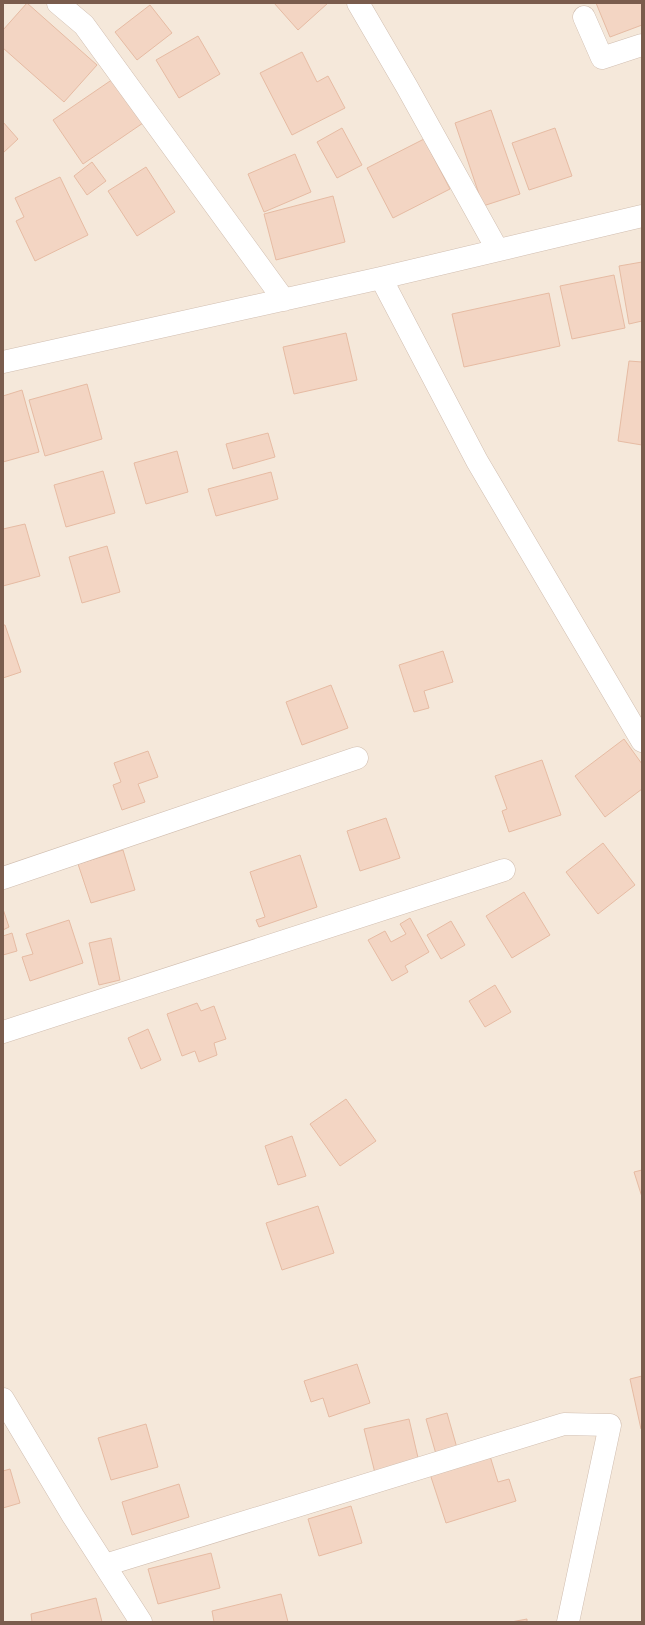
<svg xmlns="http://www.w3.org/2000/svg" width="645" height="1625" font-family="Raleway,sans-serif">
<rect width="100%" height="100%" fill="#fdf6ec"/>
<path fill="#f5e8da" d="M3 3H642V1622H3Z"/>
<path fill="#f3d5c3" stroke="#e6bba3" d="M27 3 97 65 64 102 3 48V30Z
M274 3H328L298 30Z
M596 3H642V25L610 37Z
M150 5 172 33 137 60 115 32Z
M198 36 220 74 179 98 156 60Z
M302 52 317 82 328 76 345 108 292 135 260 73Z
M113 79 143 123 83 164 53 120Z
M491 110 520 194 483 206 455 123Z
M3 122 18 139 3 153Z
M342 128 362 165 337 178 317 142Z
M555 128 572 176 529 190 512 143Z
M424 139 450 189 393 218 367 168Z
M295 154 311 192 264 212 248 174Z
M92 162 106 181 87 195 74 176Z
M146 167 175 212 137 236 108 191Z
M60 177 88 235 35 261 16 221 24 217 15 198Z
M333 196 345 242 276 260 264 214Z
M642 262V321L629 324 619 266Z
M614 275 625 328 572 339 560 286Z
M549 293 560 346 464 367 452 314Z
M346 333 357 380 294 394 283 347Z
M629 361 642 362V445L618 441Z
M87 384 102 439 45 456 29 400Z
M22 390 39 452 3 462V396Z
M268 433 275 457 233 469 226 444Z
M177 451 188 492 146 504 134 463Z
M103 471 115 513 66 527 54 485Z
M271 472 278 499 216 516 208 489Z
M25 524 40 576 3 586V529Z
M107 546 120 592 82 603 69 557Z
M3 625H5L21 672 3 678Z
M443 651 453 682 424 691 429 708 414 712 399 665Z
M331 685 348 728 302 745 286 702Z
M624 739 642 764V789L605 817 575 776Z
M148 751 158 777 138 784 145 802 122 810 113 785 121 782 114 763Z
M542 760 561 815 509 832 502 811 507 809 495 776Z
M386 818 400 858 360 871 347 831Z
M603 843 635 885 598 914 566 872Z
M123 850 135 890 91 903 78 864Z
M300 855 317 907 259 927 256 920 265 917 250 872Z
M524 892 550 935 512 958 486 916Z
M3 909 9 927 3 930Z
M410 918 429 952 405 966 408 972 392 981 368 940 385 931 391 942 406 934 400 924Z
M69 920 83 963 30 981 22 957 33 954 26 934Z
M451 921 465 945 441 959 427 935Z
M12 933 17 951 3 955V936Z
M111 938 120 980 99 985 89 943Z
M495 985 511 1012 485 1027 469 1001Z
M197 1003 201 1011 214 1006 226 1039 214 1043 217 1055 199 1062 195 1051 182 1056 167 1014Z
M148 1029 161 1060 141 1069 128 1038Z
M346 1099 376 1141 340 1166 310 1124Z
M292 1136 306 1176 278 1185 265 1146Z
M642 1170V1197L634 1172Z
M318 1206 334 1253 282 1270 266 1223Z
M357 1364 370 1403 329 1417 323 1398 311 1402 304 1381Z
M642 1376V1429H641L630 1379Z
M447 1413 457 1448 436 1454 426 1419Z
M409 1419 419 1462 375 1473 364 1429Z
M146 1424 158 1467 111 1480 98 1438Z
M490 1456 498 1482 509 1479 516 1501 446 1523 430 1474Z
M10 1469 20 1503 3 1508V1471Z
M179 1484 189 1517 132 1535 122 1502Z
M351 1506 362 1543 319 1556 308 1519Z
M211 1553 220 1588 158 1604 148 1569Z
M281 1594 288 1622H214L212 1611Z
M96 1598 102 1622H32L31 1614Z
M527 1619V1622H511Z"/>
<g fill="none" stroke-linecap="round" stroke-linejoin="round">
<g stroke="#d1beb0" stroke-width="23">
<path id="minor" d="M58 3 84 25 284 300
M358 3 407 87 497 249
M584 17 602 58 642 45
M381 278 477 461 642 741
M3 362 381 278 642 216
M3 878 357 758
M3 1032 504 870
M3 1399 73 1516 141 1622
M105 1565 564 1424 610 1425 568 1622"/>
</g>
<use href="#minor" stroke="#fff" stroke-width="22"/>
</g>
<rect width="645" height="1625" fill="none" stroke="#7a5c4d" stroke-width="8"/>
</svg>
